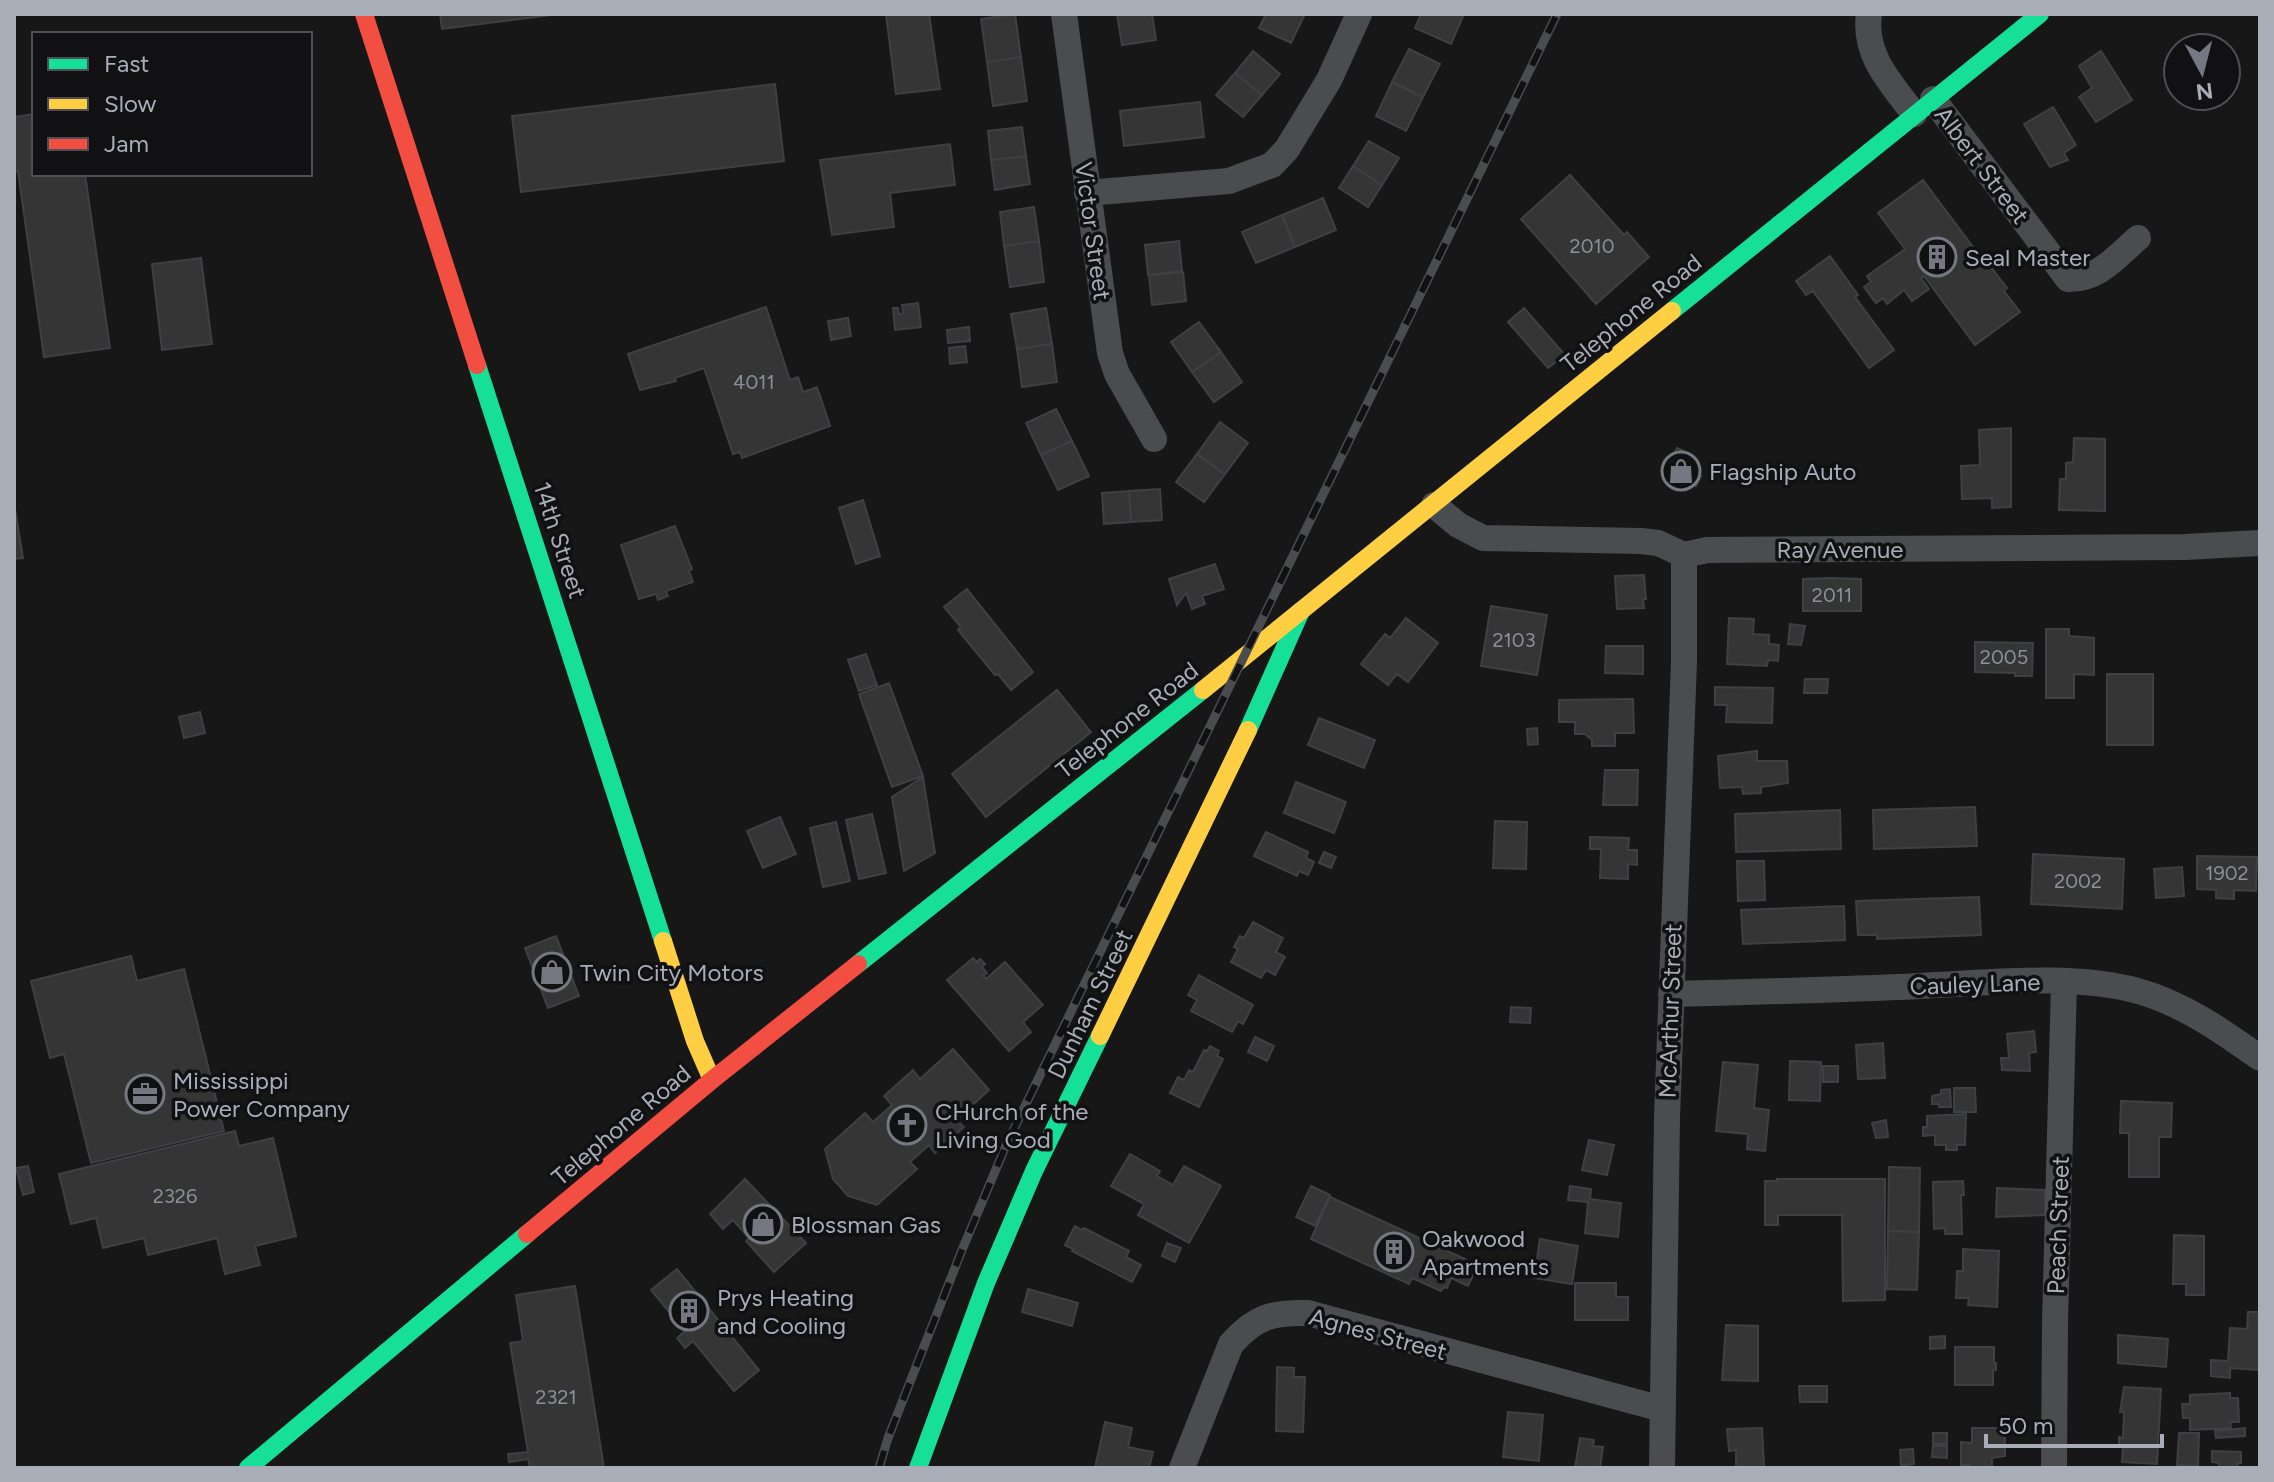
<svg xmlns="http://www.w3.org/2000/svg" width="2274" height="1482" font-family="Figtree,sans-serif">
<rect width="100%" height="100%" fill="#171717"/>
<path fill="#353536" stroke="#3f4043" stroke-width="2" d="M440 14H559L442 29Z
M886 14H929L940 89 896 94Z
M1015 14 1021 57 987 62 981 19Z
M1117 14H1152L1156 40 1122 45Z
M1266 14H1305L1291 43 1259 28Z
M1421 14H1464L1451 44 1415 28Z
M1409 49 1440 64 1423 97 1392 82Z
M1253 51 1280 74 1262 95 1235 73Z
M2101 51 2132 100 2096 122 2079 97 2092 88 2079 66Z
M1021 57 1027 101 993 106 987 62Z
M1235 73 1262 95 1243 117 1216 95Z
M1392 82 1423 97 1406 131 1376 116Z
M775 84 784 161 521 192 512 116Z
M1200 102 1204 137 1124 146 1120 111Z
M2053 107 2076 145 2064 153 2068 160 2050 167 2024 124Z
M34 114V174H85L110 348 44 357 18 171 14 172V117Z
M1022 127 1026 156 991 160 988 131Z
M1369 141 1399 158 1382 185 1353 166Z
M950 144 955 185 890 193 894 227 832 235 820 160Z
M1026 156 1030 184 995 190 991 160Z
M1353 166 1382 185 1368 207 1339 188Z
M1570 175 1624 235 1627 232 1649 257 1596 304 1521 219Z
M1923 180 1988 267 1990 266 2007 288 2004 291 2020 312 1975 345 1924 276 1921 278 1929 289 1912 301 1904 290 1887 304 1883 298 1876 303 1864 287 1871 282 1867 276 1905 249 1878 213Z
M1323 198 1336 230 1295 247 1282 215Z
M1034 207 1039 241 1004 246 1000 212Z
M1282 215 1295 247 1256 263 1242 232Z
M1039 241 1044 282 1010 287 1004 246Z
M1179 241 1182 271 1148 275 1145 245Z
M1830 256 1858 295 1855 297 1894 350 1869 368 1813 291 1806 295 1796 281Z
M201 258 212 344 162 350 152 264Z
M1183 272 1186 301 1152 305 1149 275Z
M918 303 921 327 895 330 893 308H898L899 314H903L902 305Z
M766 307 790 380 798 377 803 392 817 387 830 426 742 458 740 452 733 454 704 368 675 378 676 381 640 390 628 354Z
M1046 308 1052 344 1017 349 1011 314Z
M1524 308 1565 355 1548 368 1508 322Z
M848 318 851 336 831 340 828 321Z
M1199 322 1221 352 1192 372 1171 342Z
M969 327 970 341 948 343 947 330Z
M1052 344 1057 382 1022 387 1017 349Z
M965 346 967 362 950 364 949 348Z
M1221 352 1242 382 1214 402 1192 372Z
M1056 409 1072 441 1041 455 1026 423Z
M1220 422 1248 443 1225 474 1197 454Z
M2011 428V507L1992 508V498L1962 499 1961 466 1980 465 1979 430Z
M2074 438 2105 439V511L2059 510 2060 479H2066V463L2073 462Z
M1072 441 1089 476 1058 490 1041 455Z
M1677 448 1690 454 1685 463 1696 468 1694 473 1701 476 1696 486 1689 482 1686 488 1663 477Z
M1197 454 1225 474 1204 502 1176 482Z
M1160 489 1162 520 1131 522 1129 491Z
M1129 491 1131 522 1104 524 1102 493Z
M863 500 880 556 856 564 839 508Z
M14 503 23 558 14 559Z
M675 526 692 569 689 571 693 582 666 591 668 596 658 600 656 594 639 599 621 545Z
M1215 564 1224 589 1202 596 1205 604 1192 609 1186 593 1177 605 1169 579Z
M1644 575 1646 599H1643L1644 608 1617 609 1615 576Z
M1831 578 1861 579V611H1803V579Z
M967 589 1033 672 1011 690 998 674 995 675 958 630 961 627 944 607Z
M1491 606 1547 615 1537 675 1481 666Z
M1406 618 1438 643 1408 682 1397 674 1388 685 1361 664 1385 634 1390 638Z
M1729 618 1754 619 1753 634 1769 635V644L1779 645 1778 661 1768 660 1767 666 1727 664Z
M1790 624 1805 626 1801 645 1788 644Z
M2046 629H2069V636L2094 638V675L2074 674V698H2046Z
M1975 642 2033 643 2032 676H2015V673L1975 672Z
M1606 646H1643V674L1605 673Z
M866 654 877 685 859 691 848 660Z
M2107 674H2153V745H2107Z
M1805 679H1828L1827 693H1804Z
M889 683 923 776 892 787 859 694Z
M1715 687 1773 688 1772 723 1726 722 1727 705H1715Z
M1057 690 1091 732 986 817 952 774Z
M1633 699 1634 733H1615V746H1592V740L1585 734H1575V722H1559V700Z
M200 712 205 733 184 738 179 717Z
M1319 718 1375 740 1364 768 1308 745Z
M1537 728 1538 744 1528 745 1527 729Z
M1757 751V761H1787L1788 783 1761 787V793L1743 794 1742 787 1720 788 1718 756Z
M1605 770H1638L1637 805H1603Z
M923 777 935 853 904 871 892 797Z
M1296 782 1346 802 1334 833 1284 813Z
M1975 807 1977 846 1874 849 1873 810Z
M1840 810 1841 849 1736 852 1735 814Z
M872 814 886 873 859 879 846 820Z
M780 817 796 854 763 868 747 831Z
M1495 821 1527 822 1526 869 1493 868Z
M836 822 850 881 823 887 810 828Z
M1266 832 1308 852 1306 858 1314 862 1308 875 1299 871 1297 876 1254 856Z
M1590 837 1629 838 1628 850H1637V865L1628 864V879L1600 878 1601 849H1590Z
M1324 852 1336 857 1331 868 1319 863Z
M2033 854 2124 859 2122 909 2031 904Z
M2197 856 2257 857 2256 891 2234 890V899L2216 898V890L2197 889Z
M1737 861H1764L1765 900 1738 901Z
M2182 867 2184 896 2156 898 2154 869Z
M1979 897 1981 935 1877 939V935H1858L1856 901Z
M1844 906 1845 940 1743 944 1741 910Z
M1253 922 1283 938 1276 952 1285 957 1275 975 1266 970 1261 978 1231 962 1238 949 1234 947 1240 936 1244 938Z
M556 936 579 996 548 1008 525 948Z
M131 956 137 981 184 969 224 1131 91 1163 64 1054 50 1058 31 981Z
M973 958 977 962 980 959 985 964 982 967 987 973 983 976 986 979 1005 962 1043 1005 1023 1022 1031 1032 1009 1051 947 980Z
M1199 975 1253 1005 1243 1024 1238 1021 1232 1032 1191 1011 1197 1000 1188 995Z
M1511 1007 1531 1008 1530 1023 1510 1022Z
M2034 1031 2036 1052 2029 1053 2030 1071 2002 1070 2001 1058H2009L2007 1034Z
M1255 1037 1274 1046 1267 1061 1248 1052Z
M1883 1043 1885 1078 1858 1079 1856 1045Z
M1210 1046 1219 1051 1217 1056 1223 1059 1199 1107 1170 1093 1178 1077 1184 1080 1189 1070 1193 1072 1204 1050 1207 1051Z
M953 1049 989 1090 956 1120 964 1127 935 1153 929 1145 910 1162 917 1169 877 1205 848 1196 833 1179 825 1149 865 1113 873 1122 892 1105 884 1096 913 1070 920 1079Z
M1790 1061 1821 1062 1820 1101 1789 1100Z
M1723 1062 1758 1065 1754 1108 1769 1110 1765 1151 1747 1149 1748 1134 1716 1131Z
M1823 1066H1838V1082H1823Z
M1954 1088H1975L1976 1112H1954Z
M1950 1089 1951 1107H1939V1104H1932V1096L1941 1094V1090Z
M2121 1101 2172 1103 2171 1137H2159V1177H2129V1133H2120Z
M1966 1114 1965 1145H1957V1150H1946V1145H1935V1135L1923 1136V1127H1927V1116Z
M1886 1120 1888 1137 1876 1138 1872 1123Z
M235 1131 239 1146 273 1138 296 1236 255 1246 260 1265 225 1274 217 1238 148 1255 144 1238 103 1248 96 1218 71 1224 59 1174Z
M1589 1140 1614 1145 1607 1175 1582 1170Z
M1130 1154 1160 1171 1157 1176 1173 1185 1184 1166 1221 1186 1189 1243 1138 1215 1144 1204 1111 1186Z
M28 1166 34 1192 23 1195 16 1168Z
M1889 1167 1920 1168 1919 1232 1888 1231Z
M745 1179 806 1243 774 1272 746 1241 749 1238 733 1220 723 1229 710 1214Z
M1777 1179H1885V1300L1843 1301 1842 1215H1778V1225H1765V1181H1777Z
M1963 1181 1964 1195H1961L1962 1234H1945V1228L1934 1229 1933 1182Z
M1311 1186 1330 1195 1315 1226 1296 1217Z
M1570 1186 1591 1189 1590 1199 1621 1203 1618 1237 1585 1233 1588 1202 1568 1200Z
M1997 1188 2045 1190V1215L1996 1217Z
M1330 1197 1478 1265 1468 1286 1451 1278 1447 1288 1444 1287 1441 1291 1412 1278 1409 1284 1311 1239Z
M1075 1226 1082 1230 1084 1228 1129 1251 1126 1257 1141 1265 1132 1282 1072 1251 1073 1249 1065 1245Z
M1888 1231 1919 1232 1917 1290 1887 1289Z
M2174 1235 2204 1236V1295H2186V1284H2173Z
M1540 1239 1578 1246 1572 1284 1534 1278Z
M1167 1243 1181 1248 1175 1262 1162 1256Z
M1963 1249 1999 1251 1997 1307 1968 1305 1969 1298H1956L1957 1271H1963Z
M677 1269 759 1370 734 1391 693 1341 685 1348 677 1338 685 1331 651 1290Z
M1575 1283H1616V1297H1628V1320H1575Z
M575 1286 604 1468H530L528 1459 509 1462 508 1454 528 1452 510 1343 523 1341 516 1295Z
M1028 1289 1078 1303 1072 1326 1022 1312Z
M2248 1312H2260V1370L2230 1368V1378L2211 1376V1360L2228 1361 2230 1328 2247 1329Z
M1726 1325 1758 1326V1381L1722 1380Z
M2118 1335 2168 1339 2166 1367 2118 1363Z
M1945 1336V1348L1930 1349V1337Z
M1955 1347H1994V1363H1996V1370H1993V1385H1955Z
M1277 1367 1294 1368V1377H1305L1303 1432 1276 1431Z
M1799 1386H1827V1402H1800Z
M2124 1387 2161 1389 2157 1464 2122 1462 2123 1447 2119 1446V1437L2123 1438 2124 1412H2120Z
M2230 1393V1398H2238L2239 1422H2230L2231 1428 2190 1430V1418H2183L2182 1404H2190V1395Z
M1508 1412 1543 1415 1539 1461 1503 1457Z
M1105 1422 1132 1428 1128 1447 1153 1452 1149 1468H1095Z
M1762 1428 1764 1467 1736 1468V1450L1729 1451 1727 1429Z
M1972 1428H2005V1456L1992 1458V1468H1969V1465H1961V1442L1972 1443Z
M2245 1428V1436L2216 1438 2215 1431Z
M1933 1433H1947V1444H1933Z
M2179 1433H2199L2198 1466 2177 1465Z
M1580 1438 1594 1440 1593 1446 1603 1447 1600 1468H1575Z
M1933 1446H1947V1458L1932 1457Z
M1913 1449 1914 1464 1901 1466 1900 1450Z
M2212 1451 2241 1452V1463H2238L2237 1468H2219V1463L2212 1462Z"/>
<g fill="none" stroke-linecap="round" stroke-linejoin="round">
<path stroke="#4b4c50" stroke-width="26" d="M1064 14 1110 353 1117 374 1154 439
M1869 14C1863 55 1891 83 1914 114
M1933 99 2068 279C2098 280 2116 257 2138 238
M1087 193 1229 181 1272 165 1287 149 1329 80 1359 14
M1434 505 1458 525 1483 538 1641 541 1658 543 1684 555 1707 550 2185 547 2260 543
M1671 994C1754 992 1837 990 1920 986 1989 983 2071 973 2138 991 2184 1004 2222 1031 2260 1058
M1182 1468 1231 1344C1255 1317 1272 1312 1308 1313L1662 1409
M1662 1468 1667 1117 1684 661V555
M2054 1468 2055 1323 2064 983"/>
<path stroke="#16e098" stroke-width="18" d="M1672 311 2040 14
M477 365 663 941
M1248 730 1301 611
M858 964 1203 690
M248 1468 527 1234
M918 1468 986 1283 1034 1171 1100 1036"/>
<path stroke="#ffcf43" stroke-width="18" d="M1203 690 1672 311
M663 941 695 1041 712 1080
M1100 1036 1248 730"/>
<path stroke="#f24e42" stroke-width="18" d="M364 14 477 365
M527 1234 712 1080 858 964"/>
<g stroke="#4b4c4f" stroke-width="9">
<path id="rail" d="M879 1468 888 1438 962 1250 1007 1143 1557 14"/>
</g>
<use href="#rail" stroke="#111113" stroke-width="6" stroke-dasharray="18" stroke-linecap="butt"/>
</g>
<defs>
<g id="building-ring" transform="scale(2)"><circle r="9.5" fill="#111113" stroke="#757880" stroke-width="1.5"/><path d="M-4-6H4V6H1V3H-1V6H-4ZM-2.5-4.3h1.7v1.8h-1.7ZM.8-4.3h1.7v1.8H.8ZM-2.5-1h1.7V.8h-1.7ZM.8-1h1.7V.8H.8Z" fill="#757880"/></g>
<g id="shop-ring" transform="scale(2)"><circle r="9.5" fill="#111113" stroke="#757880" stroke-width="1.5"/><path d="M-5-2.5h2.3a2.7 3.5 0 0 1 5.4 0H5L5.5 6h-11ZM-1.5-2.5h3a1.5 2.3 0 0 0-3 0Z" fill="#757880"/></g>
<g id="office-ring" transform="scale(2)"><circle r="9.5" fill="#111113" stroke="#757880" stroke-width="1.5"/><path d="M-6-3h4V-5.5h4V-3h4V5H-6ZM-1-4.5V-3h2v-1.5ZM-6 0V1H6V0Z" fill="#757880"/></g>
<g id="church-ring" transform="scale(2)"><circle r="9.5" fill="#111113" stroke="#757880" stroke-width="1.5"/><path d="M-1.2-6h2.4v3.5h3.3v2.4h-3.3V6h-2.4V-.1h-3.3v-2.4h3.3Z" fill="#757880"/></g>
</defs>
<g fill-rule="evenodd">
<use href="#building-ring" x="1937" y="257"/>
<use href="#shop-ring" x="1681" y="471"/>
<use href="#shop-ring" x="552" y="972"/>
<use href="#office-ring" x="145" y="1094"/>
<use href="#church-ring" x="907" y="1125"/>
<use href="#shop-ring" x="763" y="1224"/>
<use href="#building-ring" x="1394" y="1252"/>
<use href="#building-ring" x="689" y="1311"/>
</g>
<g text-anchor="middle" dominant-baseline="central" stroke-width="7" stroke-linejoin="round" paint-order="stroke">
<g font-size="20" fill="#8b8f98">
<text x="1592" y="246">2010</text>
<text x="754" y="382">4011</text>
<text x="1832" y="595">2011</text>
<text x="1514" y="640">2103</text>
<text x="2004" y="657">2005</text>
<text x="2227" y="873">1902</text>
<text x="2078" y="881">2002</text>
<text x="175" y="1196">2326</text>
<text x="556" y="1397">2321</text>
</g>
<g font-size="24" fill="#a8adb8" stroke="#111113">
<text transform="translate(1982 165) rotate(53)">Albert Street</text>
<text transform="translate(1093 231) rotate(82)">Victor Street</text>
<text transform="translate(1631 313) rotate(-39)">Telephone Road</text>
<text transform="translate(560 540) rotate(72)">14th Street</text>
<text x="1840" y="549">Ray Avenue</text>
<text transform="translate(1127 720) rotate(-38)">Telephone Road</text>
<text transform="translate(1975 984) rotate(-2)">Cauley Lane</text>
<text transform="translate(1090 1004) rotate(-64)">Dunham Street</text>
<text transform="translate(1670 1011) rotate(-88)">McArthur Street</text>
<text transform="translate(621 1125) rotate(-40)">Telephone Road</text>
<text transform="translate(2058 1225) rotate(-88)">Peach Street</text>
<text transform="translate(1378 1334) rotate(15)">Agnes Street</text>
</g>
<g font-size="24" fill="#a8adb8" stroke="#111113" text-anchor="start">
<text x="1965" y="257">Seal Master</text>
<text x="1709" y="471">Flagship Auto</text>
<text x="580" y="972">Twin City Motors</text>
<text x="173" y="1080">Mississippi<tspan x="173" dy="28">Power Company</tspan></text>
<text x="935" y="1111">CHurch of the<tspan x="935" dy="28">Living God</tspan></text>
<text x="791" y="1224">Blossman Gas</text>
<text x="1422" y="1238">Oakwood<tspan x="1422" dy="28">Apartments</tspan></text>
<text x="717" y="1297">Prys Heating<tspan x="717" dy="28">and Cooling</tspan></text>
</g>
</g>
<rect width="2274" height="1482" fill="none" stroke="#a8adb8" stroke-width="32"/>
<rect x="32" y="32" width="280" height="144" fill="#111113" stroke="#4d4f55" stroke-width="2"/>
<rect x="48" y="58" width="40" height="12" fill="#16e098" stroke="#4d4f55" stroke-width="2"/>
<text x="104" y="72" font-size="24" fill="#a8adb8">Fast</text>
<rect x="48" y="98" width="40" height="12" fill="#ffcf43" stroke="#4d4f55" stroke-width="2"/>
<text x="104" y="112" font-size="24" fill="#a8adb8">Slow</text>
<rect x="48" y="138" width="40" height="12" fill="#f24e42" stroke="#4d4f55" stroke-width="2"/>
<text x="104" y="152" font-size="24" fill="#a8adb8">Jam</text>
<g transform="translate(2202 72) rotate(173)"><circle r="38" fill="#111113" stroke="#4d4f55" stroke-width="2"/>
<path d="M0-6L14 30L0 20L-14 30Z" fill="#757880"/>
<text y="-12" font-size="22" font-weight="bold" text-anchor="middle" fill="#a8adb8">N</text>
</g>
<path d="M1986 1434v12h176v-12" fill="none" stroke="#a8adb8" stroke-width="4"/>
<text x="1998" y="1434" font-size="24" fill="#a8adb8" stroke="#111113" stroke-width="6" paint-order="stroke">50 m</text>
</svg>
